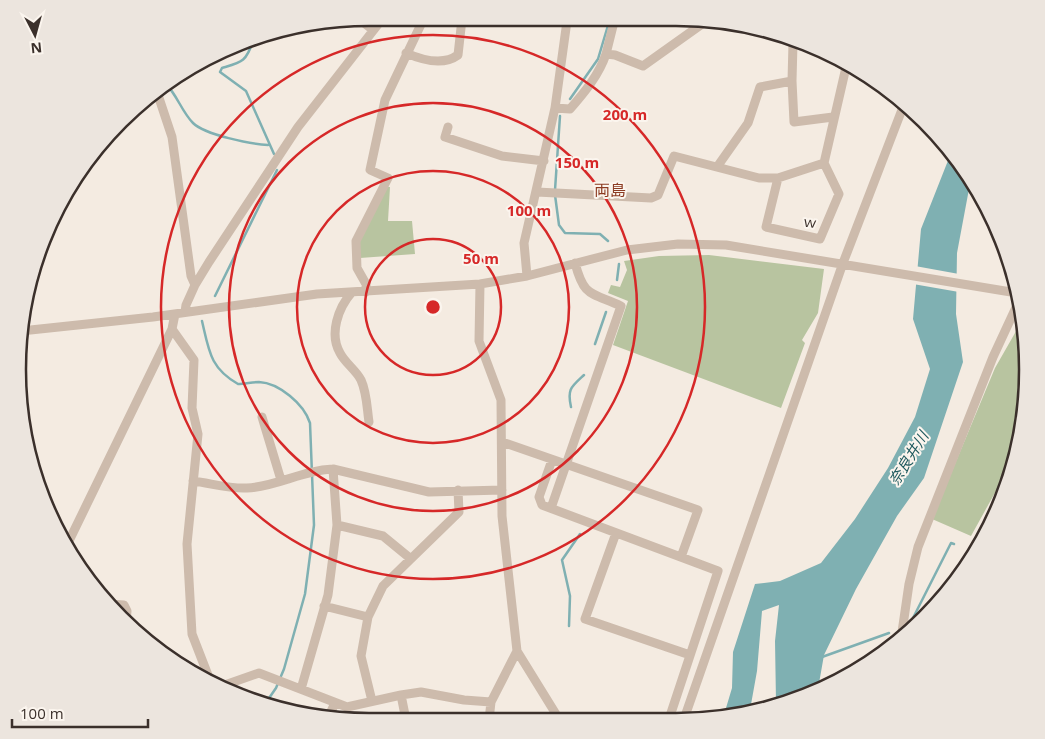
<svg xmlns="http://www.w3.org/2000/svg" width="1045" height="739" font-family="'Open Sans','Noto Sans JP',sans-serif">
<rect width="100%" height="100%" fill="#f4ebe1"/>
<path fill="#b8c4a0" d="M387 187H390L388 221H412L415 254 360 258V241Z
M709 255 824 269 818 313 802 340 805 343 781 408 613 345 628 301 608 293 611 285 620 287 627 270 624 261 659 256Z
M1023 319 1027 393 1018 443 1002 480 971 536 932 519 995 368Z"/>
<path fill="#7fb0b2" d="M951 153 972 183 969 189 957 253 956 314 963 362 924 478 897 516 856 589 824 655 818 689 776 702 775 641 779 605 762 611 757 671 750 710 723 718 732 688 733 652 755 584 780 581 821 563 855 519 888 468 915 417 930 369 913 319 921 229Z"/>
<path fill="#f4ebe1" d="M915 266 959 274V292L913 284Z"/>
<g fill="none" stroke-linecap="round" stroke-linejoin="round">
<path stroke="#7fb0b2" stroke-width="2.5" d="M253 41C246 62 242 62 222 68L220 72 246 91 274 154
M166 84C177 95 182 112 193 123 205 135 251 144 268 145
M570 99 598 59 609 22
M555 190 560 116
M555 195 559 225 565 233 600 234 608 241
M617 280 619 264
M215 296 277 170
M202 321C209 351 210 368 238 384 245 384 252 382 259 382 279 383 304 404 310 423L314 525 305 594 284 669 276 688 265 704
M595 344 606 312
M571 407C567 389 571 387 584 375
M913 618 951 543 954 544
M569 626 570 596 562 560 580 534
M822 657 889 633"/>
<path stroke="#cdbbac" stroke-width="9" d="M359 19 373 30
M793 43 792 81 794 122 833 117
M406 53C422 60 443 66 458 55L462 19
M606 54 614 22
M157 92 172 137 191 276 195 285
M555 108 570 109C584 93 599 75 606 54L615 55 643 66 702 24
M448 127 445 137 502 156 544 161
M93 156H96L97 150
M824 163 847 63
M717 167 748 123 760 87 792 81
M778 178 766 227 820 239 839 194 824 163
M537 192 651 198 658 195 674 156 759 178H778L824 163
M527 276 524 243 555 108 567 21
M480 284 479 341 501 400 502 516 517 651 559 719
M352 292C338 308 329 334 340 353 345 363 356 370 361 380 367 393 367 409 369 422
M366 292V284L357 268 356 241 388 178 370 170 385 100 424 18
M185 312 186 305 195 285 209 262 298 127 383 18
M172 329 194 360 192 408 198 434 187 544 192 634 211 683
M21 331 153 317 317 294 480 284 527 276 627 250 678 244 726 245 1017 293
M262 417 281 480
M502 442 698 510 681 557
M552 460 539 497 542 505 718 571 669 719
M193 481C210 483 229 489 247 488 276 487 303 470 333 469L429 492 502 490
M551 508 621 306C590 292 584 297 575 263
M337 525 383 536 411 559
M616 533 585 619 690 655
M68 543 172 329 175 314
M108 604 124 605 127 611 126 621
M324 606 368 617
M901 639 909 584 918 547 993 357 1019 301
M219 687 259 673 347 707 401 695
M301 689 328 595 337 525 333 469
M372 701 361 656 368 617 383 586 459 512 458 490
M328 718 335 703
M684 719 843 263 903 107
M404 720H406L401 695 421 692 464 700 491 702 517 651
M489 720 491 702"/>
</g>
<g fill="none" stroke="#d62828" stroke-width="2.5">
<circle cx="433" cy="307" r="68"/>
<circle cx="433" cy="307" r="136"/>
<circle cx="433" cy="307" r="204"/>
<circle cx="433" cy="307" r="272"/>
</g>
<g text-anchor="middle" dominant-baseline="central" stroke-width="4" stroke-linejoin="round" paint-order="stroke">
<g font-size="14" fill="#3b302b" stroke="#fbf5ee">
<text transform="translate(810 222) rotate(7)">ｗ</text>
</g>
<g font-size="15" font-style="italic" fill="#1f5a5e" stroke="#fbf5ee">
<text transform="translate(908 458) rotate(-58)">奈良井川</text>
</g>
<g font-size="16" fill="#8c3b22" stroke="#fbf5ee">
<text x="610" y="190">両島</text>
</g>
</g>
<path d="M0 0H1045V739H0ZM369 26H676A343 343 0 0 1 1019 369V370A343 343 0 0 1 676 713H369A343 343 0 0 1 26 370V369A343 343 0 0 1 369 26Z" fill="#ece5de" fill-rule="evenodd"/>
<path fill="none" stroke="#3b302b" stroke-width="2.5" d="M369 26H676A343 343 0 0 1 1019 369V370A343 343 0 0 1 676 713H369A343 343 0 0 1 26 370V369A343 343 0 0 1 369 26Z"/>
<circle cx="433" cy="307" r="8" fill="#d62828" stroke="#fbf5ee" stroke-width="2.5"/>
<g font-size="15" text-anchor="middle" font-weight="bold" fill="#d62828" stroke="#fbf5ee" stroke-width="4" stroke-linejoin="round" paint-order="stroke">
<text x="625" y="120">200 m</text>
<text x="577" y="168">150 m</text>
<text x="529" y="216">100 m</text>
<text x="481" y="264">50 m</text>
</g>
<g transform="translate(35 35) rotate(174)" stroke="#fbf5ee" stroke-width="4" paint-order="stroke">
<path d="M0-4L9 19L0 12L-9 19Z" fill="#3b302b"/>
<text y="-8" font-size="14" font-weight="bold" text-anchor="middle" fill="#3b302b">N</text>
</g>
<path d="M12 719v8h136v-8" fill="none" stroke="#3b302b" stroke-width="2.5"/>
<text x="20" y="719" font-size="15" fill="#3b302b" stroke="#fbf5ee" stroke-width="4" paint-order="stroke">100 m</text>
</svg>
